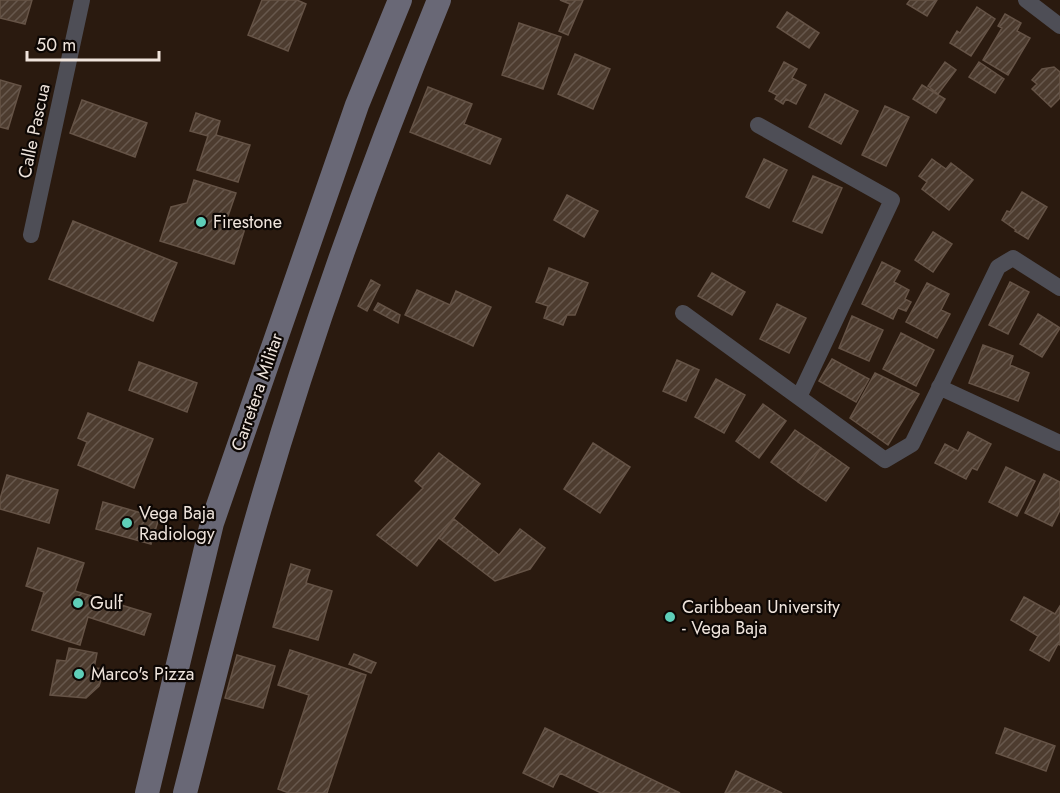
<svg xmlns="http://www.w3.org/2000/svg" width="1060" height="793" font-family="Jost,sans-serif">
<defs>
<pattern id="building-hatch" width="6" height="6" patternUnits="userSpaceOnUse" patternTransform="scale(1.5)"><rect width="6" height="6" fill="#4d3c2f"/><path d="M-1 1l2-2M0 6l6-6M5 7l2-2" fill="none" stroke="#67584d"/></pattern>
</defs>
<rect width="100%" height="100%" fill="#2a1a0f"/>
<path fill="url(#building-hatch)" stroke="#655346" stroke-width="1.5" d="M0 0H32L25 24 0 18Z
M262 0H297L306 4 288 51 248 35Z
M560 0H583L568 35 559 31 570 4Z
M910 0H937L927 16 907 4Z
M977 7 995 19 971 56 950 43 957 31 960 33Z
M787 12 819 33 809 48 777 27Z
M1005 14 1021 23 1017 31 1030 38 1008 75 983 60 1002 28 998 26Z
M519 23 561 37 543 89 502 75Z
M575 54 610 69 593 109 558 94Z
M784 62 797 69 792 78 806 85 796 104 786 99 783 104 775 99 777 95 769 91Z
M945 62 956 70 938 94 928 86Z
M979 62 1004 79 995 93 969 77Z
M1054 67 1060 72V98L1051 107 1032 89 1037 84 1032 80 1042 69Z
M0 80 21 86 8 129 0 127Z
M922 85 945 99 936 113 913 99Z
M428 87 472 104 464 124 501 139 490 164 410 132Z
M825 94 858 111 841 144 809 127Z
M82 100 147 123 135 157 70 133Z
M885 106 909 117 886 166 862 155Z
M196 113 220 121 216 135 250 145 238 182 197 170 208 136 190 131Z
M764 159 787 170 769 208 746 197Z
M932 159 946 169 951 163 973 180 949 210 922 189 927 182 919 176Z
M813 176 842 188 822 233 793 221Z
M194 180 236 193 227 219 246 225 234 264 160 241 171 207 187 203Z
M1022 192 1047 207 1028 239 1015 231 1016 230 1002 220 1007 211 1010 212Z
M567 195 598 211 584 237 554 220Z
M73 221 177 263 153 321 49 279Z
M933 232 952 244 933 272 915 260Z
M882 262 900 271 894 282 909 290 905 299 911 302 906 311 898 308 893 319 862 304Z
M549 268 588 283 575 315H567L563 325 544 318 548 306 536 302Z
M712 273 745 292 732 315 698 296Z
M371 280 380 285 367 311 358 306Z
M1010 282 1029 292 1008 334 989 325Z
M927 283 949 294 941 310 950 314 937 338 906 322Z
M417 290 450 305 456 291 491 307 473 346 405 315Z
M378 303 400 315 398 323 374 310Z
M777 304 806 318 789 353 760 339Z
M1038 314 1060 328 1042 357 1020 344Z
M852 316 883 330 869 361 839 348Z
M901 333 934 350 916 386 883 369Z
M983 345 1013 356 1010 365 1029 373 1018 401 969 383Z
M832 359 869 379 856 402 819 381Z
M677 360 699 370 686 401 663 391Z
M139 362 197 383 187 412 129 390Z
M875 373 919 394 888 445 850 418Z
M716 379 745 395 724 433 695 417Z
M763 404 786 421 759 458 736 441Z
M88 413 153 439 134 488 78 465 87 442 78 438Z
M795 430 821 448 798 482 771 462Z
M968 432 991 444 977 470 972 468 966 479 935 463 945 444 958 451Z
M593 443 630 467 600 513 564 489Z
M821 448 849 468 826 501 798 482Z
M439 453 480 484 417 566 377 535 423 488 415 481Z
M1006 467 1035 481 1017 516 989 502Z
M1044 474 1060 482V510L1052 526 1025 513Z
M7 475 58 490 49 523 0 509V499Z
M103 502 159 518 151 544 96 529Z
M454 519 499 555 520 529 545 548 530 569 495 581 439 538Z
M38 548 84 563 75 591 151 614 144 635 88 617 80 645 32 630 44 592 26 586Z
M291 564 310 570 306 583 332 591 318 640 273 627Z
M1024 597 1055 614 1060 606V645L1058 644 1049 661 1030 650 1038 636 1011 620Z
M69 648 97 653 94 668 105 669 99 686 86 698 50 695 57 660 66 661Z
M290 650 366 675 327 793H289L278 789 309 695 278 685Z
M354 654 376 663 371 673 349 664Z
M237 655 275 666 263 708 225 698Z
M545 728 680 793H601L560 773 553 787 523 773Z
M1005 728 1055 746 1046 771 996 753Z
M736 771 782 793H725Z"/>
<g fill="none" stroke-linecap="round" stroke-linejoin="round">
<path stroke="#4e4e56" stroke-width="16" d="M1026 0 1060 26
M758 125 892 200 799 397
M31 235 82 0
M683 313 885 460 912 444 998 267 1013 258 1060 288
M939 387 1060 443"/>
<path stroke="#696876" stroke-width="24" d="M147 793 212 523 357 105 400 0
M185 793C207 708 227 623 251 539 303 355 367 176 439 0"/>
</g>
<g fill="#5eceb8" stroke="#0d0704" stroke-width="2">
<circle cx="201" cy="222" r="6"/>
<circle cx="127" cy="523" r="6"/>
<circle cx="78" cy="603" r="6"/>
<circle cx="670" cy="617" r="6"/>
<circle cx="79" cy="674" r="6"/>
</g>
<g text-anchor="middle" dominant-baseline="central" stroke-width="4.5" stroke-linejoin="round" paint-order="stroke">
<g font-size="18" fill="#efe4dc" stroke="#0d0704">
<text transform="translate(34 131) rotate(-78)">Calle Pascua</text>
<text transform="translate(257 392) rotate(-71)">Carretera Militar</text>
</g>
<g font-size="18" fill="#efe4dc" stroke="#0d0704" text-anchor="start">
<text x="213" y="222">Firestone</text>
<text x="139" y="513">Vega Baja<tspan x="139" dy="21">Radiology</tspan></text>
<text x="90" y="603">Gulf</text>
<text x="682" y="607">Caribbean University<tspan x="682" dy="21">- Vega Baja</tspan></text>
<text x="91" y="674">Marco's Pizza</text>
</g>
</g>
<path d="M27 51v9h132v-9" fill="none" stroke="#efe4dc" stroke-width="3"/>
<text x="36" y="51" font-size="18" fill="#efe4dc" stroke="#0d0704" stroke-width="4.5" paint-order="stroke">50 m</text>
</svg>
